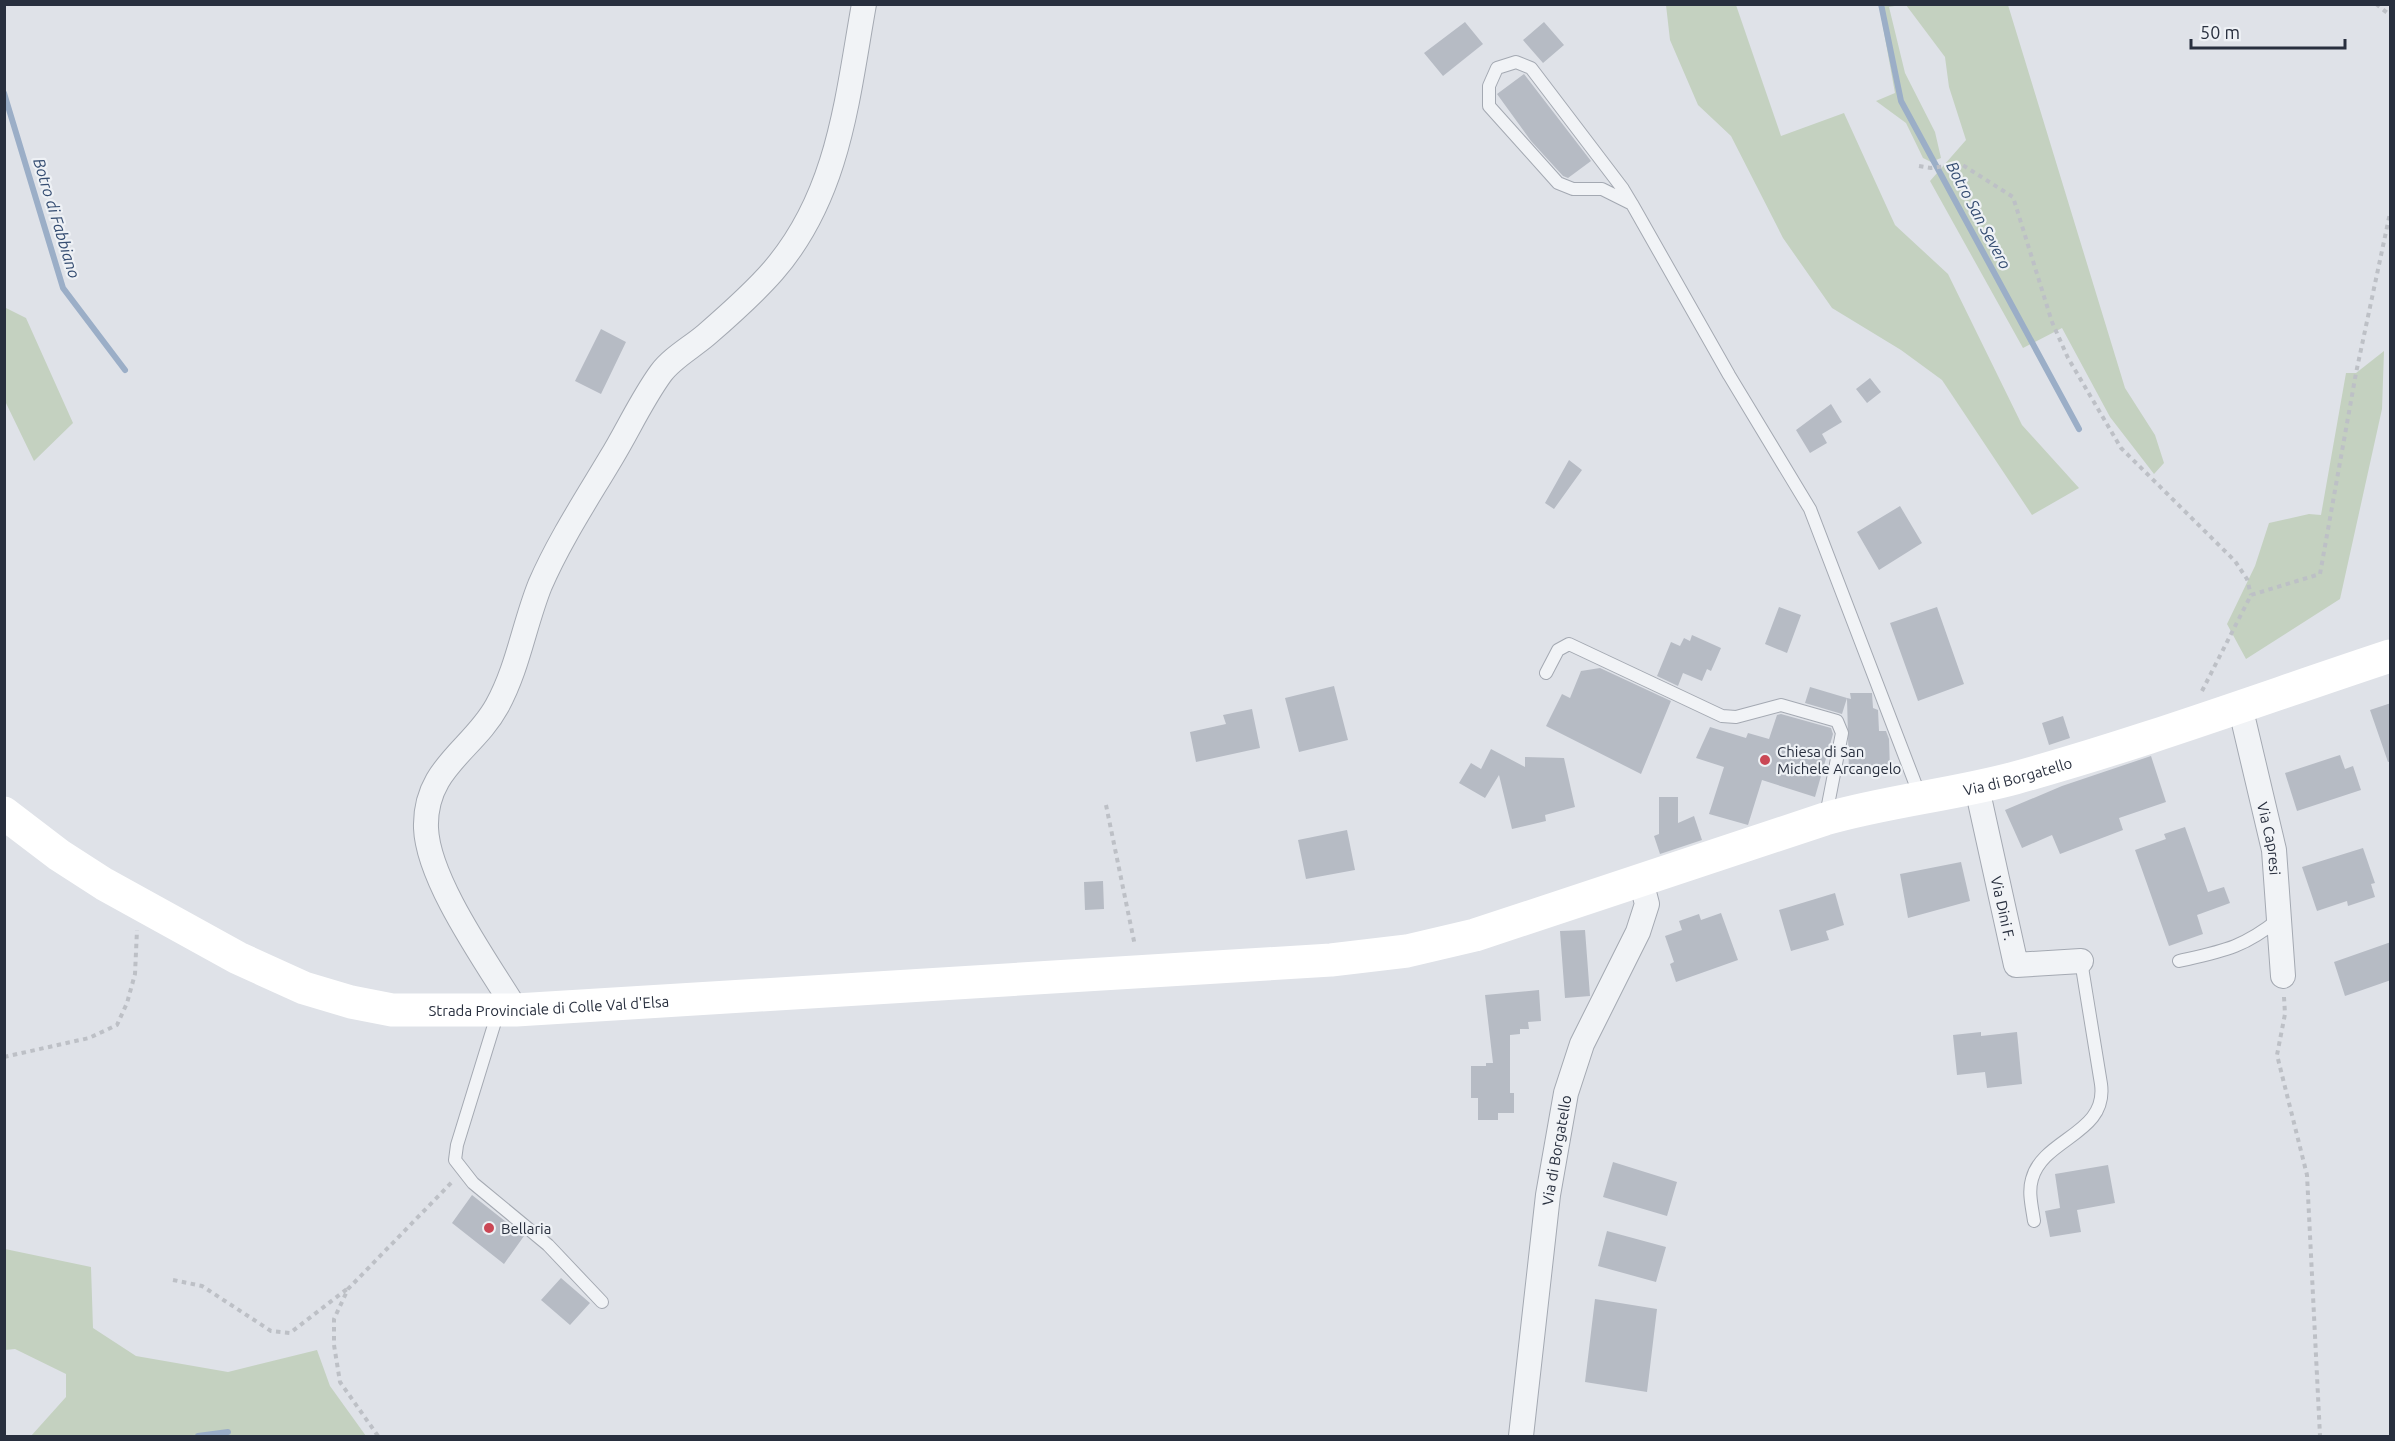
<svg xmlns="http://www.w3.org/2000/svg" width="2395" height="1441" font-family="Ubuntu,sans-serif">
<rect width="100%" height="100%" fill="#dfe2e8"/>
<path fill="#c4d1c0" d="M1666 5H1736L1781 136 1844 113 1895 225 1948 274 2022 425 2079 488 2032 515 1942 380 1901 350 1832 308 1783 238 1731 136 1698 105 1670 40Z
M1879 5H1900L1889 7 1905 73 1935 132 1941 158 1931 162 1923 158 1906 123 1876 101 1895 93Z
M1906 5H2008L2125 388 2155 435 2164 463 2154 474 2110 417 2062 328 2023 348 1930 181 1966 140 1949 87 1945 57Z
M4 307 26 318 73 423 34 461 5 401Z
M2384 351 2382 409 2340 599 2246 659 2227 624 2255 566 2269 523 2309 514 2321 515 2346 373H2356Z
M5 1249 91 1267 93 1328 136 1356 228 1372 317 1350 330 1386 366 1436H31L66 1397V1374L15 1349 5 1350Z"/>
<g fill="none" stroke-linecap="round" stroke-linejoin="round">
<path stroke="#9baec7" stroke-width="6" d="M1881 4 1901 101 2079 429
M4 93 63 288 125 370
M198 1436 228 1432"/>
</g>
<path fill="#b6bbc4" d="M1465 22 1483 44 1443 76 1424 53Z
M1544 22 1564 45 1543 63 1523 40Z
M1524 74 1591 161 1568 178 1563 176 1531 141 1497 94Z
M601 329 626 342 601 394 575 381Z
M1870 378 1881 392 1867 403 1856 389Z
M1831 404 1842 422 1822 434 1827 443 1810 453 1796 430Z
M1569 460 1582 470 1554 509 1545 503Z
M1900 506 1922 543 1879 570 1857 532Z
M1779 607 1801 615 1787 653 1765 644Z
M1937 607 1964 684 1918 701 1890 623Z
M1692 635 1721 648 1711 671 1707 669 1702 681 1683 673 1678 686 1657 676 1671 642 1680 646 1684 638 1690 641Z
M1600 668 1671 701 1641 774 1546 726 1562 694 1570 698 1581 671Z
M1334 686 1348 740 1299 752 1285 698Z
M1810 687 1847 698 1842 714 1805 703Z
M1850 693H1872L1873 708 1878 710 1879 731H1886L1889 739 1890 771 1849 772 1847 698 1851 699Z
M2391 703V761L2388 762 2370 710Z
M1252 709 1260 748 1196 762 1190 732 1226 724 1223 715Z
M1781 714 1831 728 1833 734 1815 797 1762 780 1748 825 1709 814 1724 767 1696 758 1710 727 1746 738 1748 733 1769 739 1777 715Z
M2063 716 2070 738 2049 745 2042 723Z
M1491 749 1525 767V757L1564 758 1575 807 1545 815 1546 821 1512 829 1499 775 1485 798 1459 783 1471 763 1481 769Z
M2340 755 2345 769 2353 766 2361 790 2297 811 2285 773Z
M2151 756 2166 802 2119 818 2123 830 2060 854 2052 835 2022 848 2005 810 2062 786Z
M1659 797H1678V823L1694 816 1702 840 1660 854 1654 836 1659 834Z
M2185 827 2208 892 2224 887 2230 903 2197 915 2203 934 2169 946 2135 850 2166 839 2164 834Z
M1347 830 1355 870 1306 879 1298 840Z
M2363 848 2375 883 2371 884 2375 897 2348 906 2347 901 2317 911 2302 867Z
M1961 862 1970 901 1908 918 1900 874Z
M1103 881 1104 909 1085 910 1084 882Z
M1835 893 1844 925 1826 931 1829 940 1791 951 1779 910Z
M1721 913 1738 960 1676 982 1670 964 1674 962 1665 936 1682 930 1679 921 1699 914 1701 920Z
M1585 930 1590 996 1565 998 1560 931Z
M2391 942V980L2345 996 2334 962Z
M1539 990 1541 1021 1528 1022 1529 1029H1520V1034L1510 1035V1093H1514V1113H1498V1120H1478V1098H1471V1066H1486V1063H1493L1485 995Z
M1981 1032V1036L2017 1032 2022 1084 1987 1088 1985 1072 1957 1075 1953 1035Z
M1613 1162 1677 1182 1667 1216 1603 1197Z
M2108 1165 2115 1203 2077 1210 2081 1232 2050 1237 2045 1211 2060 1208 2055 1174Z
M472 1195 524 1236 504 1264 452 1223Z
M1607 1231 1666 1247 1656 1282 1598 1266Z
M561 1278 590 1303 570 1325 541 1300Z
M1595 1299 1657 1309 1647 1392 1585 1382Z"/>
<g fill="none" stroke-linecap="round" stroke-linejoin="round">
<g stroke="#a4a9b2" stroke-width="14">
<path id="lane" d="M1632 204 1602 189H1573L1558 183 1489 106V86L1497 68 1516 62 1531 68 1623 189 1632 204 1729 375 1810 509 1920 796
M1546 673 1558 650 1569 644 1722 716 1736 717 1781 705 1837 721 1842 733 1826 815
M2179 961C2223 951 2243 948 2279 919
M498 1012 457 1145 455 1160 473 1183 548 1245 602 1302
M2034 1221C2032 1207 2028 1192 2032 1179 2043 1138 2108 1134 2101 1084L2081 961"/>
</g>
<g stroke="#a4a9b2" stroke-width="26">
<g id="street">
<path id="s1" d="M2240 706 2274 850 2283 976"/>
<path id="s2" d="M1977 788 2016 965 2081 961"/>
<path d="M516 1010C488 964 428 881 426 828 424 768 473 750 497 706 518 668 524 625 540 585 559 541 586 500 611 458 628 430 642 399 661 373 672 358 692 347 706 335 729 315 753 294 773 271 839 195 847 99 864 4"/>
<path id="s3" d="M1521 1436 1548 1195 1566 1093 1582 1044 1638 932 1647 904 1641 881"/>
</g>
</g>
<path stroke="#bdc0c6" stroke-width="4" stroke-dasharray="4.5 4.5" stroke-linecap="butt" d="M2376 4 2390 15
M1919 166 1931 168 1961 164 2013 197 2052 322 2068 358 2121 448 2235 561 2247 579 2251 595
M2202 691 2251 595 2320 574 2356 373 2390 213
M1106 805 1135 946
M2284 997 2285 1014 2277 1055 2307 1175 2320 1436
M4 1057 89 1038 117 1025 127 1003 135 974 137 930
M173 1280 202 1286 271 1331 290 1333 347 1289
M378 1436 340 1382 334 1345V1319L348 1289 453 1181"/>
<use href="#lane" stroke="#f1f3f6" stroke-width="12"/>
<use href="#street" stroke="#f1f3f6" stroke-width="24"/>
<path stroke="#fff" stroke-width="33" id="s4" d="M4 813 59 855 104 884 238 958 304 988 351 1002 392 1010H516L1331 960 1407 951 1475 935 1825 819C1887 801 1952 795 2015 778 2142 743 2266 697 2390 656"/>
</g>
<g fill="#ca4755" stroke="#eef1f5" stroke-width="2">
<circle cx="1765" cy="760" r="6"/>
<circle cx="489" cy="1228" r="6"/>
</g>
<g text-anchor="middle" dominant-baseline="central" stroke-width="4.5" stroke-linejoin="round" paint-order="stroke">
<g font-size="15" fill="#282f3e" stroke="#eef1f5" text-anchor="start">
<text x="1777" y="751">Chiesa di San<tspan x="1777" dy="17">Michele Arcangelo</tspan></text>
<text x="501" y="1228">Bellaria</text>
</g>
<g font-size="15" fill="#282f3e" stroke="#eef1f5">
<text stroke="none"><textPath href="#s4" startOffset="2092">Via di Borgatello</textPath></text>
<text stroke="none"><textPath href="#s1" startOffset="136">Via Capresi</textPath></text>
<text stroke="none"><textPath href="#s2" startOffset="123">Via Dini F.</textPath></text>
<text stroke="none"><textPath href="#s4" startOffset="596">Strada Provinciale di Colle Val d'Elsa</textPath></text>
<text stroke="none"><textPath href="#s3" startOffset="288">Via di Borgatello</textPath></text>
</g>
<g font-size="16" font-style="italic" fill="#344c71" stroke="#eef1f5">
<text transform="translate(1979 215) rotate(62)">Botro San Severo</text>
<text transform="translate(57 218) rotate(73)">Botro di Fabbiano</text>
</g>
</g>
<rect width="2395" height="1441" fill="none" stroke="#282f3e" stroke-width="12"/>
<path d="M2191 39v9h154v-9" fill="none" stroke="#282f3e" stroke-width="3"/>
<text x="2200" y="39" font-size="18" fill="#282f3e" stroke="#eef1f5" stroke-width="4.5" paint-order="stroke">50 m</text>
</svg>
